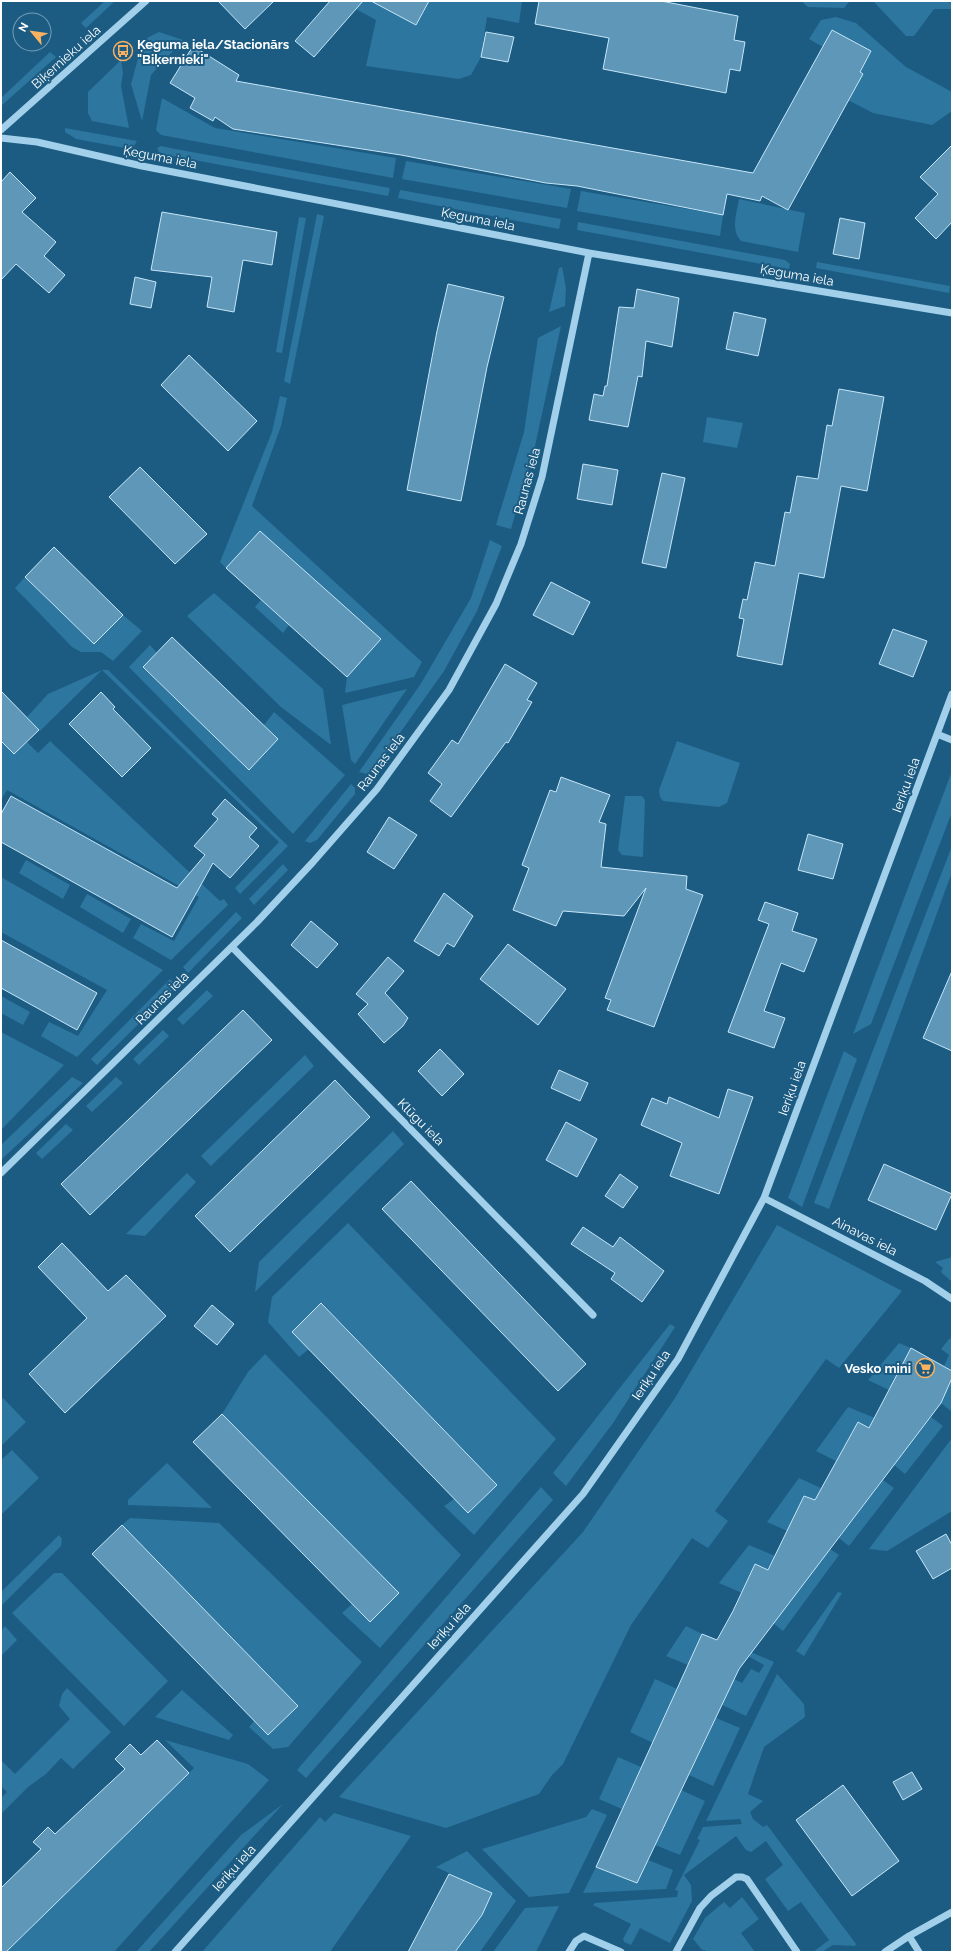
<svg xmlns="http://www.w3.org/2000/svg" width="953" height="1953" font-family="Raleway,sans-serif">
<rect width="100%" height="100%" fill="#1c5c83"/>
<path fill="#2c769f" d="M105 1H115L86 28 81 23Z
M341 1H371L416 25 429 1H522L519 23 487 17 481 57 471 75 459 79 366 66 376 20Z
M801 1H848L849 2 844 8 808 7Z
M873 1H948L952 4V9H934L914 36H906Z
M836 17 856 23 906 67 952 92V111L932 125 873 113 848 100 863 74 860 72 871 51 832 30 823 47 809 39 821 20Z
M159 32 183 40 151 75 142 121 131 84 143 40Z
M50 52 56 57 1 106V98Z
M121 60 123 73 121 86 129 128 92 121 88 113V92Z
M162 98 215 128 396 158 393 178 161 135 156 130Z
M65 128 137 141 134 146 125 148 76 139 65 132Z
M161 146 170 148 390 188 388 196 167 155 159 152 157 148Z
M406 161 571 189 567 208 402 179Z
M400 190 561 219 559 229 398 198Z
M581 191 723 215 720 236 577 211Z
M739 199 805 213 798 252 741 241C730 229 737 213 739 199Z
M317 214 324 216 290 384 284 381Z
M299 217 306 218 282 353 276 352Z
M578 222 785 260 790 264 789 269 577 230Z
M817 262 950 286 949 293 816 268Z
M562 267 566 288 565 306 549 312 559 268Z
M561 326 535 446 511 529 496 525 524 432 538 338Z
M280 396 287 398 281 426 252 506 422 662 414 677 345 693 347 677 380 639 260 531 226 568 220 562 272 432Z
M707 417 743 423 737 448 703 442Z
M490 540 502 546 477 611 444 671 373 771 366 774 359 772 420 685 471 598Z
M25 577 94 644 123 615 142 631 113 661 101 652H81L72 647 15 588Z
M214 593 323 689 331 745 281 707 187 616Z
M261 600 289 625 283 633 255 607Z
M150 645 157 653 143 668 249 769 278 739 264 725 274 712 345 775 293 834 129 667Z
M102 670H108L288 846 240 894 235 888 279 842 102 670 40 731 27 717 48 694Z
M407 689 355 764 351 760 342 705Z
M2 741 14 754 27 742 38 753 50 741 220 901 224 899 228 905 171 960 133 938 141 924 174 941 199 897 7 790 1 800Z
M677 741 740 763 727 803 719 807 663 801 660 797 659 790Z
M952 771V812L871 1024 853 1034Z
M351 784 355 788V794L317 840 310 843 305 841Z
M625 796H642L645 800 643 857 622 855 618 850Z
M952 846V872L829 1209 814 1203Z
M26 860 70 885 63 899 19 873Z
M283 864 288 870 254 905 249 899Z
M1 877 163 970 77 1057 41 1036 49 1022 78 1036 107 990 1 932Z
M87 894 131 919 123 933 80 907Z
M236 912 242 918 188 973 183 967Z
M170 979 177 986 97 1065 91 1059Z
M207 990 213 996 183 1025 177 1019Z
M1 996 30 1012 23 1025 1 1013Z
M163 1030 169 1036 139 1065 133 1059Z
M1 1032 64 1065 1 1130Z
M844 1051 857 1059 802 1207 788 1198Z
M305 1055 314 1066 211 1166 201 1156Z
M72 1077 83 1083 1 1160V1145Z
M116 1077 123 1083 92 1112 86 1106Z
M66 1124 73 1130 42 1159 36 1153Z
M393 1131 404 1144 255 1292 259 1262Z
M187 1173 196 1182 145 1236 126 1234Z
M348 1223 556 1439 474 1535 444 1506 454 1499 468 1513 497 1485 322 1303 309 1349 299 1357 268 1322 272 1297Z
M777 1225 902 1291 839 1368 826 1359 715 1511 728 1521 708 1548 692 1538 631 1625 563 1764 552 1775 539 1794 446 1828 339 1797 583 1532 675 1398Z
M952 1257V1282L941 1272 943 1268 935 1262Z
M670 1324 675 1327 613 1423 566 1486 553 1473Z
M950 1338 952 1340V1371L944 1366 949 1355 941 1349Z
M899 1343 911 1348 889 1390 868 1380Z
M265 1354 461 1555 380 1648 342 1613 352 1604 370 1622 399 1593 222 1414 248 1372Z
M952 1378V1412L941 1403Z
M3 1398 26 1422 1 1446V1399Z
M848 1407 875 1418 870 1428 858 1422 836 1461 816 1451Z
M931 1417 943 1426 905 1474 894 1465Z
M952 1438V1511L887 1551 869 1549Z
M12 1450 39 1478 1 1515V1460Z
M167 1463 212 1508 128 1505V1500Z
M799 1478 821 1488 815 1501 804 1496 787 1531 767 1522Z
M883 1480 894 1488 849 1546 839 1538Z
M541 1487 553 1500 306 1778 297 1770Z
M130 1518 219 1523 362 1662 288 1747 273 1749 249 1727 254 1721 268 1735 297 1706 122 1525Z
M59 1535 62 1539 61 1546 1 1606V1592Z
M749 1545 775 1556 767 1570 755 1564 742 1593 719 1583Z
M830 1549 839 1555 783 1631 773 1623Z
M54 1573H62L168 1681 124 1726 12 1613Z
M838 1592 842 1593 804 1656 796 1651Z
M5 1626 17 1640 1 1656V1631Z
M686 1626 702 1634 688 1665 666 1656Z
M751 1652 774 1662 746 1716 722 1705 734 1679 742 1683 751 1669 759 1673 764 1665 748 1656Z
M777 1674 804 1704 805 1717 764 1747 748 1794 763 1801 750 1812 753 1819 763 1827 767 1825 856 1944 855 1946 833 1945 822 1952H813L829 1940 801 1902 788 1911 765 1879 783 1865 766 1841 751 1852 746 1850 736 1836 684 1875 691 1885 692 1901 670 1943 640 1928 631 1945 624 1942 623 1939 631 1924 593 1905 595 1903 677 1897 678 1891 675 1890 700 1840 697 1839 703 1827 742 1824 740 1819 706 1821Z
M655 1679 677 1689 653 1743 630 1732Z
M67 1688 111 1732 73 1769 61 1758 46 1774 28 1787 1 1814V1798L7 1792 1 1786V1760L15 1774 70 1719 59 1706 62 1694Z
M182 1690 233 1735 229 1740 155 1717Z
M716 1718 740 1728 713 1786 689 1775Z
M165 1740 248 1764 269 1780 114 1952H6L194 1768Z
M618 1757 641 1767 622 1809 599 1799Z
M681 1790 705 1801 680 1855 655 1845Z
M283 1804 149 1952H136L241 1835Z
M592 1809 607 1815 569 1893 529 1897 482 1849 586 1817Z
M334 1813 411 1836 330 1952H202L320 1817 325 1822Z
M467 1851 516 1901 480 1952H455L482 1915 491 1893 436 1867Z
M648 1860 673 1870 666 1889 583 1893 596 1867 637 1883Z
M742 1897 759 1919 741 1933 755 1952H707L705 1950H702L693 1939 705 1918 724 1902 730 1908Z
M559 1906 536 1952H493L525 1908Z"/>
<path fill="#5e97b8" stroke="#c6e6f8" d="M218 1H274L245 29Z
M330 1H363L314 57 295 41Z
M371 1H429L416 25Z
M539 1H661L738 16 734 40 745 42 740 71 730 69 726 93 603 69 609 38 535 24Z
M832 30 871 51 860 72 863 74 788 210 762 196 760 201 727 194 723 215 577 186 546 183 401 155 233 129 215 117 213 121 190 108 195 98 170 83 193 46 239 75 236 81 753 173Z
M486 32 514 37 508 62 481 57Z
M952 145V222L936 239 915 218 938 194 920 177Z
M10 172 36 198 22 212 56 242 44 256 65 275 49 293 16 264 1 280V182Z
M162 212 277 232 272 265 243 260 234 312 207 307 212 277 151 270Z
M840 218 865 223 859 259 833 254Z
M135 277 156 282 151 308 130 304Z
M448 284 504 297 487 367 461 501 407 490 437 331Z
M637 289 679 298 672 347 646 341 642 377 638 376 628 427 589 420 594 394 603 396 605 386H607L619 307 634 308Z
M734 312 766 319 758 356 726 349Z
M189 355 257 421 228 451 161 385Z
M839 389 884 397 867 491 841 486 824 578 799 573 782 665 737 656 744 619 739 618 743 599 747 600 755 562 775 566 785 512 790 513 797 476 818 479 827 425 832 426Z
M583 464 618 470 612 505 577 499Z
M140 467 207 534 175 564 109 497Z
M662 473 685 478 666 568 642 563Z
M260 531 381 639 347 677 226 568Z
M54 547 123 615 94 644 25 577Z
M551 582 590 602 573 635 533 615Z
M893 629 927 641 913 677 879 664Z
M172 637 278 739 249 770 143 667Z
M505 664 537 683 527 700 532 702 508 743 506 742 451 817 430 801 442 784 428 773 452 740 458 744Z
M1 691 39 730 14 754 1 741Z
M101 692 115 707 113 709 151 748 122 777 69 724Z
M561 777 610 795 599 822 606 824 601 867 687 876 686 889 703 895 654 1027 607 1010 611 1000 605 998 646 888 624 916 563 911 556 926 513 910 529 868 522 865 550 790 556 792Z
M11 796 177 888 205 855 194 846 218 819 212 814 225 799 257 828 249 837 259 846 230 878 213 863 172 937 1 842V814Z
M389 817 417 835 394 869 367 852Z
M808 834 843 844 833 879 798 870Z
M444 893 473 916 454 947 447 943 439 956 414 941Z
M765 902 798 913 792 931 817 939 804 972 781 963 764 1011 785 1018 774 1048 728 1032 769 924 758 920Z
M311 921 338 944 317 968 291 945Z
M1 940 97 993 77 1030 1 988Z
M508 944 566 989 538 1025 480 979Z
M388 957 404 971 385 993 408 1018 403 1026 384 1043 358 1014 368 1004 356 994Z
M952 971V1051L923 1038Z
M243 1010 272 1040 90 1215 61 1184Z
M440 1049 464 1074 442 1096 418 1071Z
M559 1070 588 1083 580 1101 551 1088Z
M335 1080 370 1117 230 1252 195 1216Z
M728 1089 753 1097 719 1194 670 1176 682 1143 641 1125 652 1098 667 1104 669 1097 719 1118Z
M566 1122 597 1139 577 1177 546 1160Z
M884 1164 952 1194 936 1230 868 1200Z
M620 1174 638 1187 623 1208 605 1196Z
M411 1181 586 1364 558 1391 382 1209Z
M583 1227 613 1247 620 1237 664 1271 642 1302 611 1279 615 1273 571 1244Z
M62 1243 108 1291 126 1275 166 1316 65 1413 29 1374 87 1318 38 1267Z
M321 1303 497 1485 468 1513 292 1332Z
M212 1305 234 1324 217 1345 194 1326Z
M911 1348 952 1371V1378L941 1403 739 1669 637 1883 596 1867 702 1634 717 1640 733 1611 755 1564 768 1570 804 1496 815 1500 858 1422 869 1428Z
M222 1414 399 1593 370 1622 193 1442Z
M122 1525 298 1706 268 1735 92 1554Z
M946 1534 952 1545V1568L933 1579 916 1551Z
M157 1740 189 1773 6 1952H1V1888L41 1849 33 1842 48 1827 55 1834 125 1769 115 1759 130 1744 141 1755Z
M912 1772 922 1789 903 1800 893 1782Z
M843 1785 899 1861 852 1896 796 1820Z
M449 1874 492 1893 482 1915 455 1952H408Z"/>
<g fill="none" stroke-linecap="round" stroke-linejoin="round">
<path stroke="#a2d0ea" stroke-width="7" d="M1 130 146 1
M1 138 37 142 142 166 589 253 952 313
M937 734 952 740
M232 947 593 1315
M1 1173 257 922 313 862 377 789 449 690 496 604 521 544 542 477 589 253
M764 1198 925 1281 952 1299
M909 1936 919 1952
M175 1952 583 1494 678 1359 764 1198 952 694
M569 1952 576 1941 584 1936 621 1952
M676 1952 700 1908 711 1896 736 1877H742L747 1879 797 1952
M885 1952 909 1936 952 1912"/>
</g>
<defs>
<g id="bus-ring" transform="scale(1)"><circle r="9.5" fill="#1c5c83" stroke="#fab160" stroke-width="1.5"/><path d="M-5-6H5V4H4V6H2V4H-2V6H-4V4H-5ZM-3.5-4V0h7V-4ZM-3.5 1.2v1.5H-2V1.2ZM2 1.2v1.5H3.5V1.2Z" fill="#fab160"/></g>
<g id="supermarket-ring" transform="scale(1)"><circle r="9.5" fill="#1c5c83" stroke="#fab160" stroke-width="1.5"/><path d="M-6-5.5h2.5l.6 2H6L4.5 2H-2.5L-4.4-4H-6ZM-1.5 3.2a1.3 1.3 0 1 0 .1 0ZM3 3.2a1.3 1.3 0 1 0 .1 0Z" fill="#fab160"/></g>
</defs>
<g fill-rule="evenodd">
<use href="#bus-ring" x="123" y="51"/>
<use href="#supermarket-ring" x="925" y="1368"/>
</g>
<g text-anchor="middle" dominant-baseline="central" stroke-width="4" stroke-linejoin="round" paint-order="stroke">
<g font-size="13" font-weight="bold" fill="#fff" stroke="#1c5c83" text-anchor="start">
<text x="137" y="44">Ķeguma iela/Stacionārs<tspan x="137" dy="15">"Biķernieki"</tspan></text>
<text x="911" y="1368" text-anchor="end">Vesko mini</text>
</g>
<g font-size="13" fill="#fff" stroke="#1c5c83">
<text transform="translate(66 57) rotate(-42)">Biķernieku iela</text>
<text transform="translate(160 157) rotate(11)">Ķeguma iela</text>
<text transform="translate(478 219) rotate(11)">Ķeguma iela</text>
<text transform="translate(797 275) rotate(10)">Ķeguma iela</text>
<text transform="translate(527 481) rotate(-75)">Raunas iela</text>
<text transform="translate(381 762) rotate(-53)">Raunas iela</text>
<text transform="translate(906 785) rotate(-70)">Ieriķu iela</text>
<text transform="translate(162 998) rotate(-45)">Raunas iela</text>
<text transform="translate(792 1088) rotate(-70)">Ieriķu iela</text>
<text transform="translate(421 1122) rotate(45)">Klūgu iela</text>
<text transform="translate(865 1236) rotate(27)">Ainavas iela</text>
<text transform="translate(651 1375) rotate(-56)">Ieriķu iela</text>
<text transform="translate(449 1626) rotate(-48)">Ieriķu iela</text>
<text transform="translate(234 1868) rotate(-48)">Ieriķu iela</text>
</g>
</g>
<rect width="953" height="1953" fill="none" stroke="#ffffff" stroke-width="4"/>
<g transform="translate(32 32) rotate(299)"><circle r="19" fill="#1c5c83" stroke="#779db5"/>
<path d="M0-3L7 15L0 10L-7 15Z" fill="#fab160"/>
<text y="-6" font-size="11" font-weight="bold" text-anchor="middle" fill="#ffffff">N</text>
</g>
</svg>
